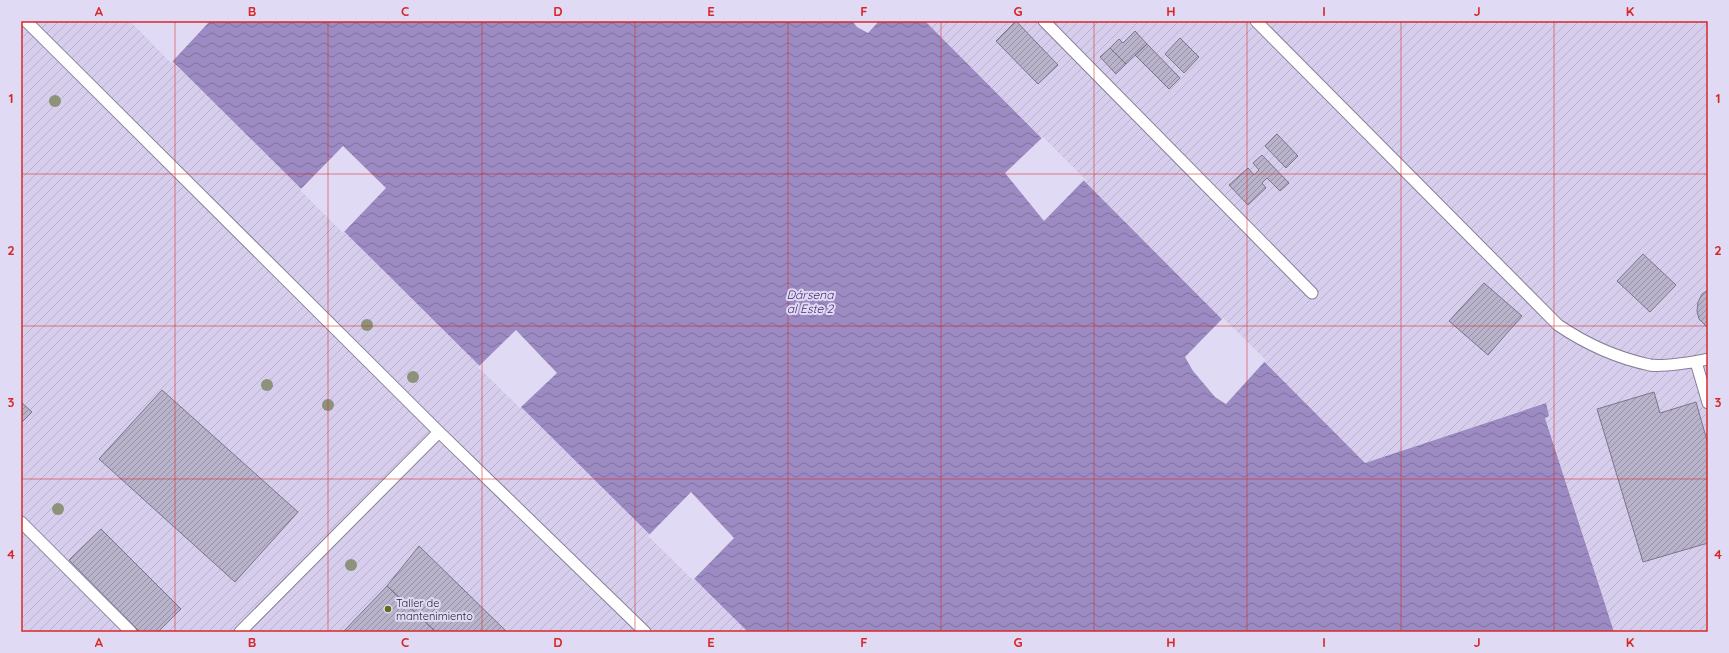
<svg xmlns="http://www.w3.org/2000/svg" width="1729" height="653" font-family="Quicksand,sans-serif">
<defs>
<pattern id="industrial-furrows" width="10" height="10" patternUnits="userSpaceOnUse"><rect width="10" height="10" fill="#d7ceee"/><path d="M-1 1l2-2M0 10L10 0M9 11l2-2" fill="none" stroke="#b9b1cc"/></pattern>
<pattern id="water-waves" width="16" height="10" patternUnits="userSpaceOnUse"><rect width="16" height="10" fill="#9c8ac2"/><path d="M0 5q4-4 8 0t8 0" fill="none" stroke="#7f719e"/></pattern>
<pattern id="building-hatch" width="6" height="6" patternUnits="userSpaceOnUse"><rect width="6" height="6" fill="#b9b2cb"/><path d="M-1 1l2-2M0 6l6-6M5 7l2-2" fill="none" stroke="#9691a5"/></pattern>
</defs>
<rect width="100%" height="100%" fill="#e1daf4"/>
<path fill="url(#industrial-furrows)" d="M21 21H132L748 632H26L21 627Z
M925 21H1708V632H1614L1545 417V403L1365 463Z"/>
<path fill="url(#water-waves)" d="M132 21H925L1365 463 1546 403 1549 416 1545 418 1614 632H748Z"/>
<path fill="#e1daf4" d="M130 21H210L171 63Z
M852 21H879L868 33 857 27Z
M1043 137 1085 179 1044 221 1005 173Z
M343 146 386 188 343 233 300 190Z
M1223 318 1266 360 1226 404 1215 397 1193 371 1185 357Z
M516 330 557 373 520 408 478 367Z
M691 492 734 538 693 580 648 536Z"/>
<path fill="url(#building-hatch)" stroke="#7b758c" d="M1016 21 1058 65 1038 84 996 41Z
M1135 31 1147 44 1126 64 1110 48 1119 39 1123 43Z
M1180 38 1199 57 1184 73 1165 54Z
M1147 44 1180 78 1169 89 1135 55Z
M1110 48 1126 64 1116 74 1100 57Z
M1277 134 1298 156 1286 168 1265 146Z
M1262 155 1289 183 1280 191 1267 178 1262 183 1266 188 1248 205 1229 185 1248 168 1254 175 1259 170 1253 163Z
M1643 254 1676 285 1650 312 1617 281Z
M1484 283 1522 316 1488 355 1449 321Z
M1708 290V328L1699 319 1697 311 1698 302 1702 294Z
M162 390 298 512 235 582 99 459Z
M1654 392 1660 413 1696 402 1708 444V543L1643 562 1597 409Z
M21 402 32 412 21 423Z
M101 529 181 609 158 632H140L69 560Z
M419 546 507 632H436L387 586Z
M387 586 436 632H343Z"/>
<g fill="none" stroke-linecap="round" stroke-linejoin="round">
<g stroke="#867f97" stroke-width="13">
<path id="lane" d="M26 21 439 432 645 632
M1044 21 1312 293
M1256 21 1558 325C1586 344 1617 358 1650 365 1662 367 1696 362 1708 359
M1696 362 1708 403
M21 522 131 632
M240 632 439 432"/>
</g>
<use href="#lane" stroke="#fff" stroke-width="11"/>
</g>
<g fill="#8d927a">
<circle cx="55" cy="101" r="6"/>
<circle cx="367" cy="325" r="6"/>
<circle cx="413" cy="377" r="6"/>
<circle cx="267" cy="385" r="6"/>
<circle cx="328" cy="405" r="6"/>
<circle cx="58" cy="509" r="6"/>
<circle cx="351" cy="565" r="6"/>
</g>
<path fill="none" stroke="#d62828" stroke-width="1" stroke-opacity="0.55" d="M175 21V632M328 21V632M482 21V632M635 21V632M788 21V632M941 21V632M1094 21V632M1247 21V632M1401 21V632M1554 21V632M21 174H1708M21 326H1708M21 479H1708"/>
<circle fill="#5d6f1d" stroke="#e1daf4" stroke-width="1.5" cx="388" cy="609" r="4"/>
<g text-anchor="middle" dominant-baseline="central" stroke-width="4" stroke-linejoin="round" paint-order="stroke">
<g font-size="11" fill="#27252e" stroke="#e1daf4" text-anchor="start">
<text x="396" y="603">Taller de<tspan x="396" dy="13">mantenimiento</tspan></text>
</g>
<g font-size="12" font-style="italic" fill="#462c6f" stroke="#e1daf4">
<text x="810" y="294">Dársena<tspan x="810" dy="14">al Este 2</tspan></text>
</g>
</g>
<rect width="1729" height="653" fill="none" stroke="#e1daf4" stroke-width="44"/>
<rect x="22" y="22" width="1685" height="609" fill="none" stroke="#d62828" stroke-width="1.5"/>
<g font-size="13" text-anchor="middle" font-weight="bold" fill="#d62828">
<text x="99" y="16">A</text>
<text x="252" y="16">B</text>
<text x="405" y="16">C</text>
<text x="558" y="16">D</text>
<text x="711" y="16">E</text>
<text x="864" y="16">F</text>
<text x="1018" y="16">G</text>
<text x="1171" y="16">H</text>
<text x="1324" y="16">I</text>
<text x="1477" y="16">J</text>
<text x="1630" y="16">K</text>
<text x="11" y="103">1</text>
<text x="1718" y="103">1</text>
<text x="11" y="255">2</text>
<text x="1718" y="255">2</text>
<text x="11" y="407">3</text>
<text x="1718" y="407">3</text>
<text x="11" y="559">4</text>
<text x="1718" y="559">4</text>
<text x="99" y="647">A</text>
<text x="252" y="647">B</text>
<text x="405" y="647">C</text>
<text x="558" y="647">D</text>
<text x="711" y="647">E</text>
<text x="864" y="647">F</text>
<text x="1018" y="647">G</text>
<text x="1171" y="647">H</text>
<text x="1324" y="647">I</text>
<text x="1477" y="647">J</text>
<text x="1630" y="647">K</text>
</g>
</svg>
